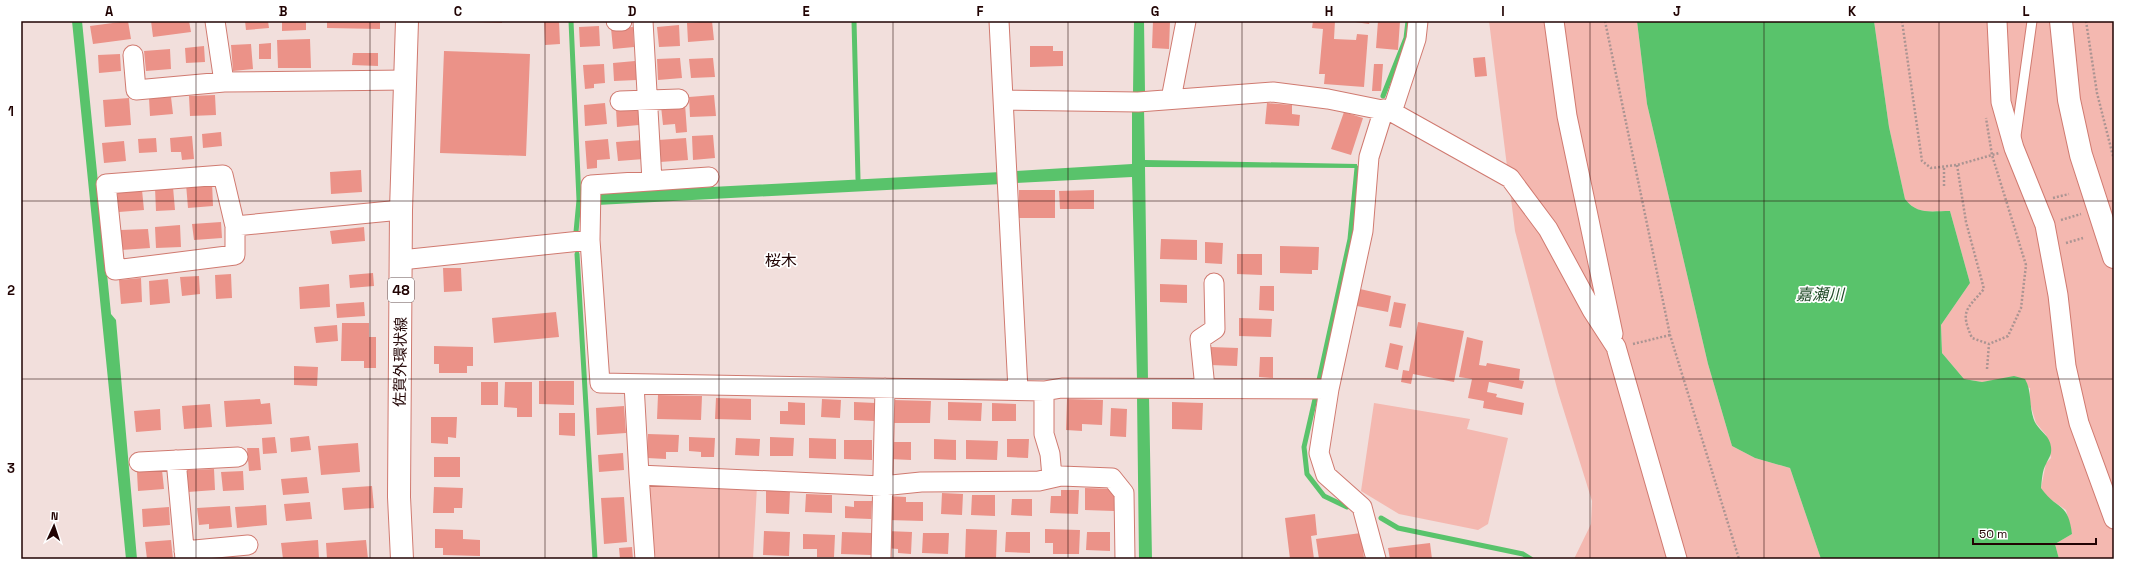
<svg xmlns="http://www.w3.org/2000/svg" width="2135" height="580" font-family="'Space Grotesk','Noto Sans JP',sans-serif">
<rect width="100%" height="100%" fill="#f2dfdc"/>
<path fill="#f4b8b0" d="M1489 21H1637L1647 104 1708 364 1732 446 1755 458 1790 468 1821 559H1574L1591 524 1592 501 1558 392 1515 231Z
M1874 21H2114V559H2059L2055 544 2072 534 2066 510 2047 497 2041 488 2046 463 2051 458 2046 435 2036 423 2030 403V388L1998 380 1982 382 1964 379 1942 353 1941 325 1970 283 1950 211C1931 211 1917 215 1905 199L1889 127Z
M1374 403 1470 419 1467 429 1508 438 1488 524 1478 530 1399 514 1361 491Z
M657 480 757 486 753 559H657L654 553 646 493Z"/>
<path fill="#59c36b" d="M72 21H82L111 314 116 320 137 559H126Z
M1134 21H1144L1145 93H1133Z
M1637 21H1874L1889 127 1905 199C1917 215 1931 211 1950 211L1970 283 1941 325 1942 353 1964 379 1982 382 2014 376 2025 379C2033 393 2028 410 2036 424 2041 432 2050 436 2051 447 2052 455 2049 457 2046 464 2042 471 2042 480 2041 488 2057 511 2068 501 2072 534L2055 544 2059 559H1821L1790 468 1755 458 1732 446 1708 364 1647 104Z
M1132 108H1144L1145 160 1357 164V168L1145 167 1148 380 1137 379 1132 177 1016 183V171L1132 164Z
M1001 172 1002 184 597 205V193Z
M1137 396H1149L1152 559H1139Z"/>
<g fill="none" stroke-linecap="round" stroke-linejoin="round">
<path stroke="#59c36b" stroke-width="5" d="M571 21 579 200 576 232
M854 21 858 179
M1383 96 1406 38 1408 21
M577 254 595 559
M1319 380 1350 239 1357 168
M1315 399 1304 447 1307 474 1324 496 1347 507
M1381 518 1398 528 1523 554 1531 559"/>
</g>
<path fill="#eb9288" d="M128 21 131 39 93 44 90 26Z
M151 21H189L191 32 153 37Z
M245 21H268L269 28 246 30Z
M282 21H306V30L282 31Z
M327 21H380V29L327 28Z
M475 21H502V23L475 22Z
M544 21H559L560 44 545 45Z
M712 21 714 40 688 42 687 23Z
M1153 21H1170L1169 49 1152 48Z
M1313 21H1335L1334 39 1356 40 1357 34 1368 35 1364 87 1324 84 1325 74H1319L1323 29 1312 28Z
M1348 21H1370L1369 24Z
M1378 21H1400L1398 50 1376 48Z
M679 25 680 46 659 47 657 27Z
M599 26 600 46 580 47 579 27Z
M633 27 634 47 613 49 611 28Z
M310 39 311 68H278L277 40Z
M271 43V59H259V44Z
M251 44 253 69 233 71 231 45Z
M204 46 205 62 186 63 185 48Z
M1030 46H1053V51H1063V66L1030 67Z
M170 49 171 69 146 71 144 51Z
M444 51 530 54 526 156 440 153Z
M353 53H378V66L352 65Z
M120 54 121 71 99 73 98 55Z
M1485 57 1487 76 1475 77 1473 58Z
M680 58 682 78 658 80 657 59Z
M713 58 715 77 691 78 689 59Z
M635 61 637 80 614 81 613 63Z
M604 64 605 83 594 84V88L585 89 583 65Z
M1374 64H1383L1381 91H1372Z
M215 95 216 115 190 116 189 96Z
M714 95 716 116 690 117 689 97Z
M171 97 173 114 150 116 149 98Z
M129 98 131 125 105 127 103 100Z
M605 103 607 124 585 126 584 105Z
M1267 103 1292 105V114L1300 115 1299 126 1265 124Z
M685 104 687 132 676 133 675 124 663 125 661 106Z
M638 107 639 125 617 127 616 109Z
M1344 112 1363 118 1351 155 1331 149Z
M221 132 222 146 203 148 202 134Z
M713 135 715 158 693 160 692 136Z
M192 136 194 159 182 160 181 152H171L170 138Z
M156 138 157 152 139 153 138 139Z
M686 138 688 160 660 162 658 140Z
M608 139 610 159 597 160V168L587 169 585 141Z
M643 140 644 159 618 161 616 142Z
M124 141 126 161 104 163 102 143Z
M361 170 362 192 331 194 330 172Z
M212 182 213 206 188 208 186 184Z
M173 187 175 210 156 211 155 188Z
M142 190 144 210 119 212 117 191Z
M1019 190H1055V218H1019Z
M1094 190V209H1060L1059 191Z
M221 222 222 238 194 240 192 224Z
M180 225 181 247 156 248 155 227Z
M364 227 365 241 332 244 330 231Z
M148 229 150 248 121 250 120 230Z
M1161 239 1197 240V260L1160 259Z
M1205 242 1223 243 1222 264 1205 263Z
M1280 246 1319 247 1318 270H1312V274L1280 273Z
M1237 254H1262V275L1237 274Z
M443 268H461L462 291 444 292Z
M373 273 374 286 350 288 349 275Z
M231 274 232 298 216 299 215 275Z
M199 276 200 294 182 296 180 277Z
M141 278 142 302 121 304 119 280Z
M168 279 170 303 150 305 149 281Z
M329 284 330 307 300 309 299 287Z
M1160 284 1187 285V303L1160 302Z
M1260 286H1274V311L1259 310Z
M1360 289 1391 296 1388 312 1357 306Z
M364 302 365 316 337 318 336 304Z
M1394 302 1406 304 1401 328 1389 326Z
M556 312 559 337 494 343 492 318Z
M1239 318 1272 319 1271 337 1239 336Z
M1418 322 1464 331 1454 382 1413 374 1411 384 1401 382 1403 370 1409 371Z
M342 323H369V337H376V368H364V361H341Z
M337 325 338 341 316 343 314 327Z
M1467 337 1483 341 1479 365 1486 366 1487 363 1520 369 1519 380 1524 381 1522 389 1489 382 1487 392 1497 394 1496 397 1524 403 1522 415 1483 408 1484 401 1468 398 1472 379 1459 377Z
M1390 343 1403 346 1398 370 1385 367Z
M434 346 473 347V366H467V373H439V364H434Z
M1211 347 1238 348 1237 366 1210 365Z
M1260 357H1273V378L1259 377Z
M294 366 318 367 317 386 294 385Z
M539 381H574V405L539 404Z
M481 382H498V405H481Z
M505 382H532V417H517V408L504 407Z
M658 395 702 396 701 420 657 419Z
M716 398 751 399V420L715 419Z
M260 399 261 404 270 403 272 424 226 427 224 401Z
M822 399 841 400 840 418 821 417Z
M1067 399 1103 400 1102 425 1082 424V431L1066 430Z
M893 400 931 401 930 423H893Z
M788 402 805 403V425L780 424V411H788Z
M854 402 875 403 874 421 854 420Z
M948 402 982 403 981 421 948 420Z
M1172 402 1203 403 1202 430 1172 429Z
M992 403 1016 404V421H992Z
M210 404 212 427 184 429 182 406Z
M624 406 626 433 597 435 596 408Z
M1111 408 1127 409 1126 437 1110 436Z
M160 409 161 430 136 432 134 411Z
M559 413H575V436L559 435Z
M431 417H457L456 438 448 437V444L431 443Z
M648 434 679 435 678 452H666V459L647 458Z
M309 436 311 450 291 452 290 438Z
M275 437 277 453 263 454 262 438Z
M689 437 715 438 714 457H701V452L689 451Z
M770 437 794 438 793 456H770Z
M736 438 760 439 759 456 735 455Z
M809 438 836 439V459L809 458Z
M934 439 956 440V460L934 459Z
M1007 439H1029L1028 458 1007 457Z
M844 440H872V460L844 459Z
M966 440 998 441 997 460 966 459Z
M889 442H911V460L889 459Z
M358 443 360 472 321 475 318 446Z
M247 448H259L261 470 249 471Z
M623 453 624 470 599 472 598 455Z
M434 457H460V477H434Z
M214 469 215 490 188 492 187 470Z
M162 470 164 489 138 491 137 472Z
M243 471 244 490 223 491 221 472Z
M307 477 309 493 283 495 281 479Z
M372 486 374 508 344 510 342 488Z
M434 487 463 488 462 508H454V513H433Z
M1085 488 1115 489 1114 511 1085 510Z
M766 490 790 491 789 514 766 513Z
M1061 490H1079L1078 514 1050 513 1051 496H1061Z
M942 493 963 494 962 515 941 514Z
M806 494 832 495V513L805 512Z
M972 495H995V516L971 515Z
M888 496 906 497V502H923V521L888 520Z
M624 497 627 542 604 544 601 498Z
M1012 499H1032V516L1011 515Z
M854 501H872L871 519 845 518V506L854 507Z
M310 502 312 519 286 521 284 504Z
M266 505 267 525 237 528 235 507Z
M230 506 232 527 209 529V524L199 525 197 508Z
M169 507 170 525 143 527 142 509Z
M1315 514 1317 535 1311 536 1314 559H1290L1285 518Z
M435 529 463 530V539L480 540V556L443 555V548H435Z
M966 529 997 530 996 559H965Z
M1045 529 1080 530 1079 554H1053V543H1045Z
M764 531 790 532 789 556 763 555Z
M886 531 912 532 911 554 898 553V549L886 548Z
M842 532 872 533 871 555 841 554Z
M1006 532H1030V553L1005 552Z
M1087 532H1110V551L1086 550Z
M923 533H949L948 554 922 553Z
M1361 533 1364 558 1319 559 1316 539Z
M803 534 835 535 834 557H817V549H803Z
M171 540 173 559H147L145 542Z
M318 540 319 559H283L281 543Z
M366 540 368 559H327L326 543Z
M1430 543 1432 559H1390L1388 548Z
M632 547 633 559H620L619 548Z"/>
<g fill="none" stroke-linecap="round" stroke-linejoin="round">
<g stroke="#d07a70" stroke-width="11">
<path id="lane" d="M2016 136 2032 21"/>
</g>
<g stroke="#d07a70" stroke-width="21">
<path id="street" d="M215 21 224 82
M616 21H622
M643 21 652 181
M999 21 1018 390
M1554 21 1567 116 1613 334
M1997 21 2001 102 2014 148 2045 225 2058 295 2066 366 2079 423 2114 519
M133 55 136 90 224 82 406 80
M1171 99 1186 21
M1004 100 1138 102 1273 92 1328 99 1392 112 1416 39 1418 21
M620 101 679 99
M1392 112 1510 178 1548 229 1592 310 1616 347 1677 559
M235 226 223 175 106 184 115 270 235 255V226L401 210
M590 240 591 185 709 177
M401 260 590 240 600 383 1044 391 1062 388 1329 389
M634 384 639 475 882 486 921 482 1039 481 1061 476 1112 478 1124 493 1125 559
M1205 388 1200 339 1215 329 1214 283
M1044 391V434L1050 454 1052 477
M176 460 185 559
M139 462 238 457
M639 475 645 559
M184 551 248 545
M881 559 885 388
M1376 559 1362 507 1326 475 1319 453 1329 389 1363 231 1369 157 1384 109"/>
</g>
<g stroke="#d07a70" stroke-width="24">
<path id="secondary" d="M2061 21 2069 100 2081 155 2114 257"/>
</g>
<g stroke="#d07a70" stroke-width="24">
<path id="primary" d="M402 559 399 497 401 210 407 21"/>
</g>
<path stroke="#ab9492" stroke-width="2.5" stroke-dasharray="2 2" stroke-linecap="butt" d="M1605 21 1670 335 1739 559
M1902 21 1922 161 1931 168 1957 165 1999 153
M2086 21 2097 93 2114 160
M1957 165 1966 222 1984 289C1966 310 1960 311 1972 338L1989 344 2008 336 2021 308 2026 265 1992 155 1986 118
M1944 186V166
M2053 198 2069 194
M2061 220 2081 214
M2066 243 2083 238
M1633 344 1670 335
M1987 369 1989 344"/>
<use href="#lane" stroke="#fff" stroke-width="9"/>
<use href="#street" stroke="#fff" stroke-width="19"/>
<use href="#secondary" stroke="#fff" stroke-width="22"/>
<use href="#primary" stroke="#fff" stroke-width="22"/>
</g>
<path fill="none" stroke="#210303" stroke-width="1" stroke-opacity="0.55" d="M196 21V559M370 21V559M545 21V559M719 21V559M893 21V559M1068 21V559M1242 21V559M1416 21V559M1590 21V559M1764 21V559M1939 21V559M21 201H2114M21 379H2114"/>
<g text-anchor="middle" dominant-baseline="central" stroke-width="3.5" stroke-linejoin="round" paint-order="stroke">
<rect fill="#fff" stroke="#644f4f" stroke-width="1" x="388" y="278" width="26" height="24" rx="3"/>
<g font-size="14" font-weight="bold" fill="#210303">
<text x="401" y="290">48</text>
</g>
<g font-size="15" fill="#210303" stroke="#fff">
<text transform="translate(400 362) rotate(-89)">佐賀外環状線</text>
</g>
<g font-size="16" fill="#210303" stroke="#fff">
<text x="781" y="260">桜木</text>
</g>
<g font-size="16" font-style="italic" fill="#214b28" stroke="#fff">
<text x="1820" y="294">嘉瀬川</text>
</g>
</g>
<rect width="2135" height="580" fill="none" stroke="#ffffff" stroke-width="44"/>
<g transform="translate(54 526) rotate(3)" stroke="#ffffff" stroke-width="3" paint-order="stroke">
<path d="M0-3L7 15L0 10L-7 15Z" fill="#210303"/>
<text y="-6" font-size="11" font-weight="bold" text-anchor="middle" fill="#210303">N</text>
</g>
<path d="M1973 538v6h123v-6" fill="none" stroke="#210303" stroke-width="2"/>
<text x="1979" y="538" font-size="12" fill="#210303" stroke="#ffffff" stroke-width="3" paint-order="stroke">50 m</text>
<rect x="22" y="22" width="2091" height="536" fill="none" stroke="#210303" stroke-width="1.5"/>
<g font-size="13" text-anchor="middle" font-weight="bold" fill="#210303">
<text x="109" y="16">A</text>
<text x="283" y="16">B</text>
<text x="458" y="16">C</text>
<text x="632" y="16">D</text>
<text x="806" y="16">E</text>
<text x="980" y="16">F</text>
<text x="1155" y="16">G</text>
<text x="1329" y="16">H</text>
<text x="1503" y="16">I</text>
<text x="1677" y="16">J</text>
<text x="1852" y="16">K</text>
<text x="2026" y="16">L</text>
<text x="11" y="116">1</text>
<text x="11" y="295">2</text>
<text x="11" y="473">3</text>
</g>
</svg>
